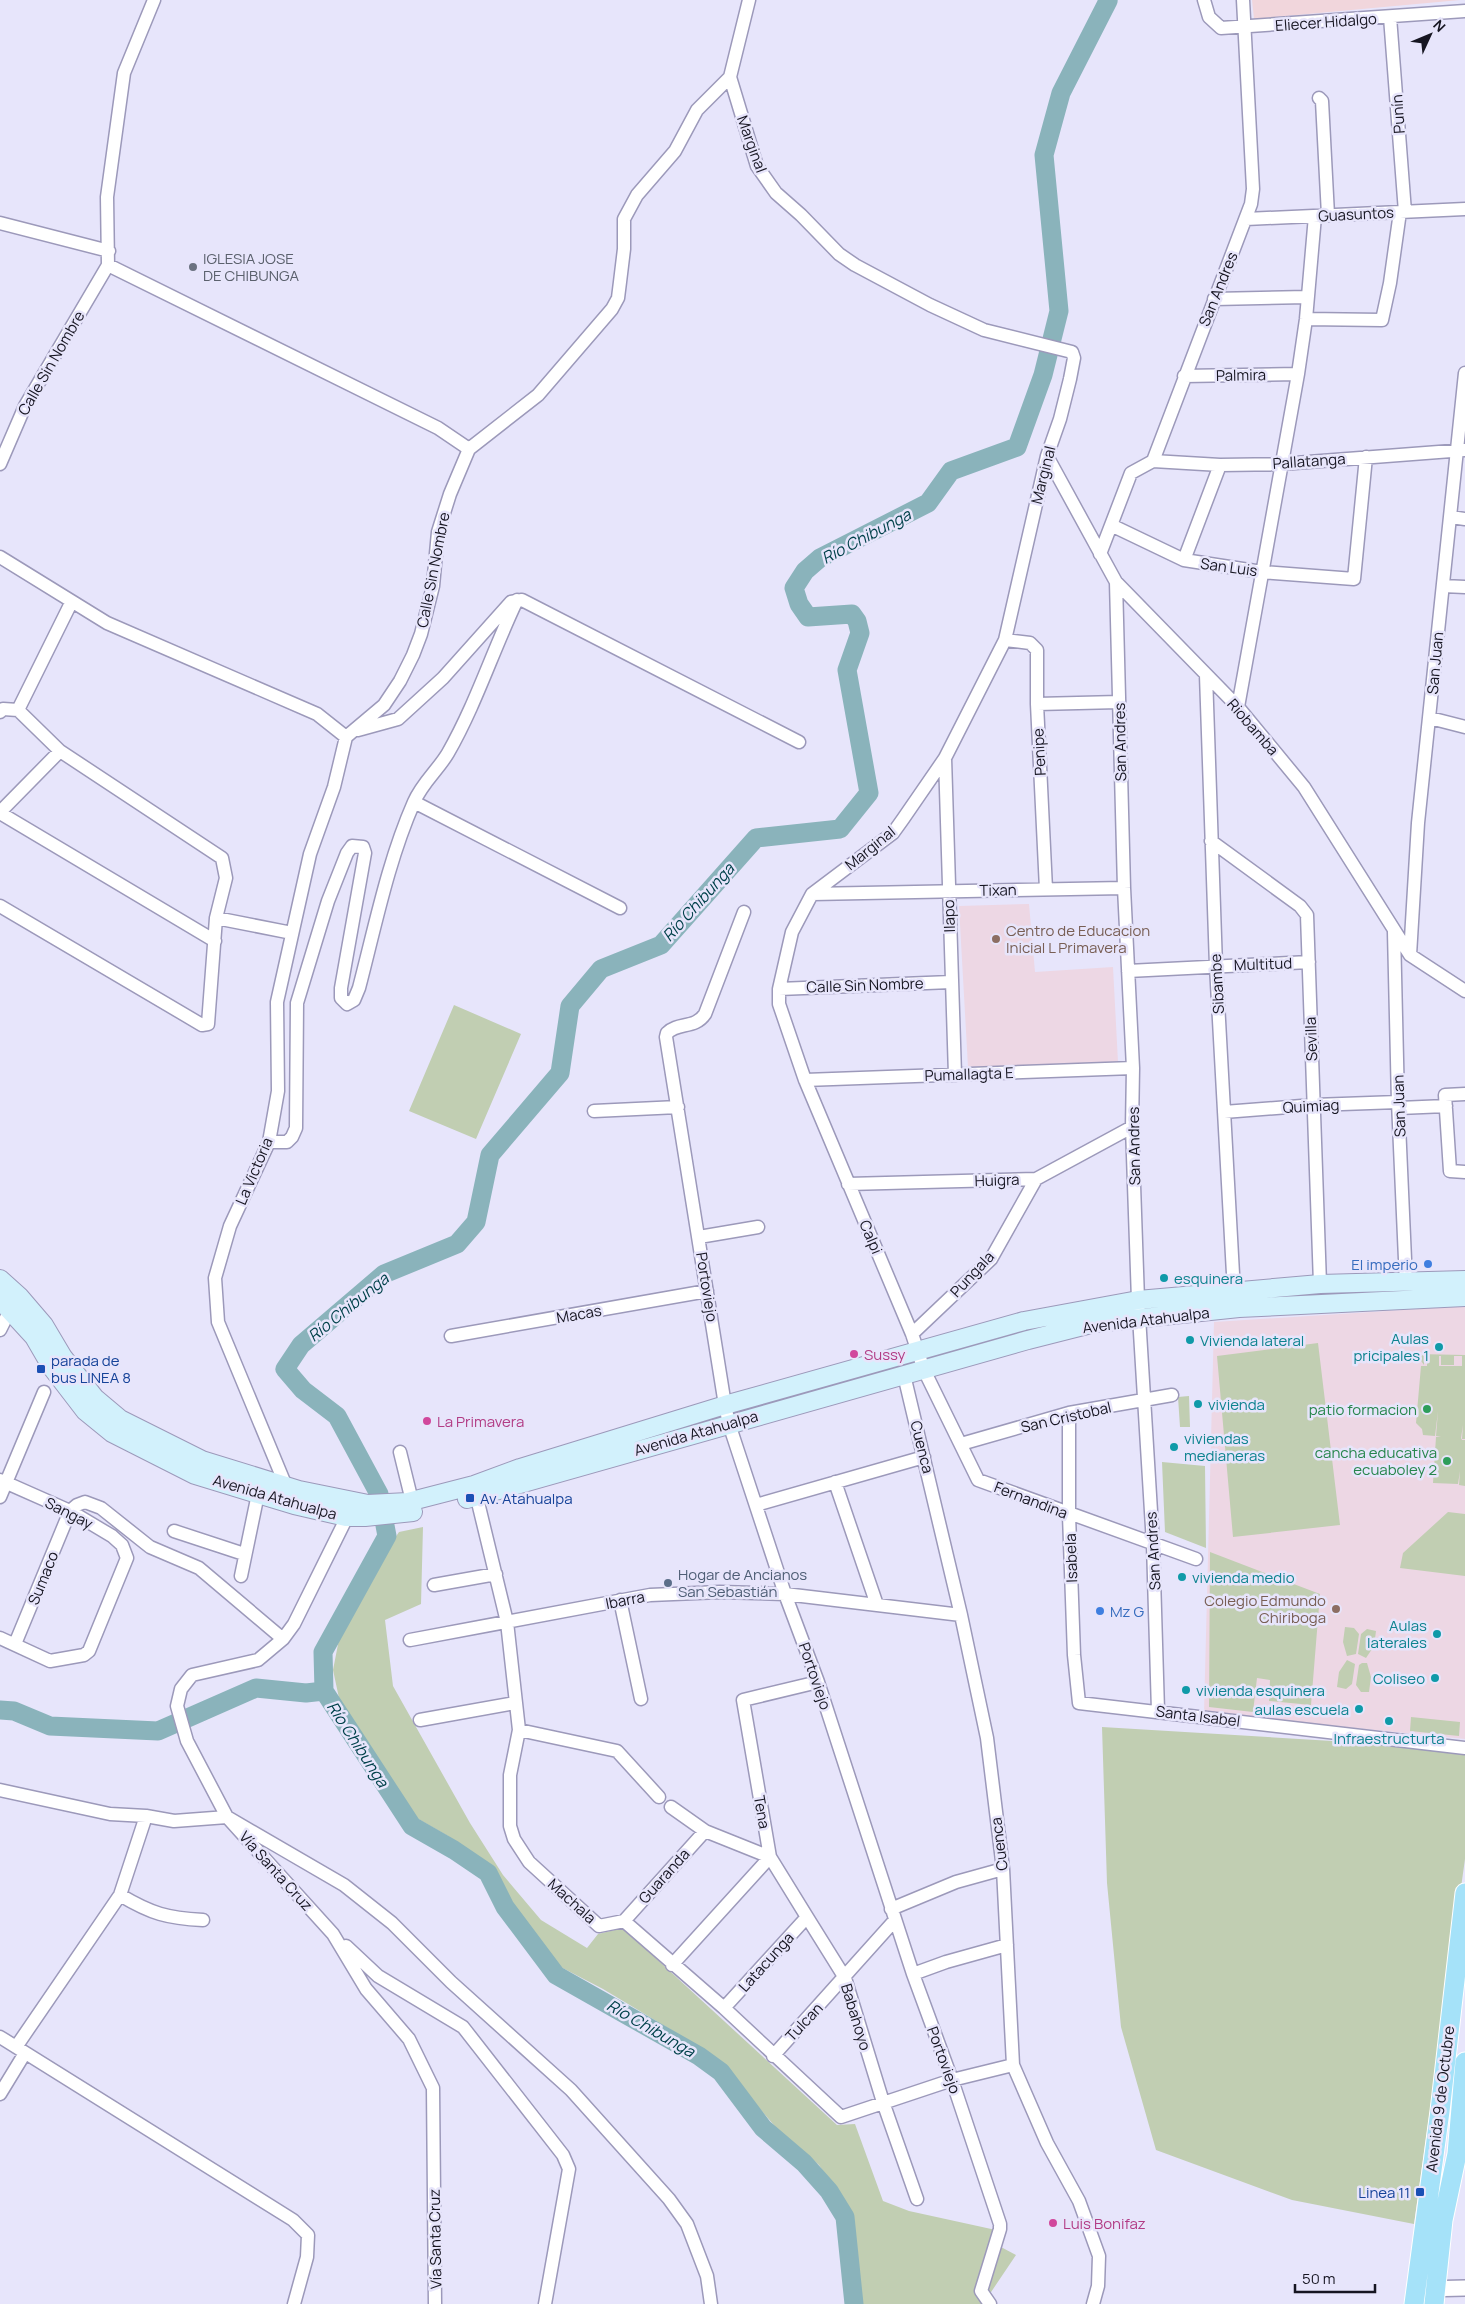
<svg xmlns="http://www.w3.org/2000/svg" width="1465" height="2304" font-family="Manrope,sans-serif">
<rect width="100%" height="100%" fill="#e7e5fb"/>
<path fill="#f1d6dc" d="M1252 0H1460L1254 19Z"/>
<path fill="#edd7e4" d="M1029 904 1035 972 1113 967 1118 1062 968 1067 959 906Z
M1465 1306V1739L1204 1713 1214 1322Z"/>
<path fill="#c1ceb2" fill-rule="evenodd" d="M454 1005 521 1034 476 1139 409 1111Z
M1318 1343 1340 1525 1233 1537 1217 1356Z
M1416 1354 1465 1355V1439H1462L1463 1425 1461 1438 1462 1440H1465V1486L1459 1485 1460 1471 1458 1484 1433 1483 1436 1437H1441L1436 1436 1438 1411 1435 1436 1423 1435 1422 1429 1416 1423 1421 1366H1427V1356H1424V1365ZM1439 1356H1441V1365H1454V1356H1462V1366H1439Z
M1189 1396 1190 1427H1180L1178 1397Z
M1162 1462 1205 1466 1206 1548 1165 1532Z
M1448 1512 1465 1514V1576L1400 1568 1403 1553Z
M423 1527 421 1604 385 1620 393 1686 470 1823 503 1875 541 1920 587 1948 598 1934 623 1928 837 2125 855 2124 883 2201 909 2211 1005 2232 999 2246 1016 2255 983 2304H855L857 2245 847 2207 819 2165 779 2131 734 2079 698 2046 603 1989 551 1962 472 1855 448 1836 413 1816 339 1698 333 1670 341 1629 368 1578 399 1532Z
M1210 1552 1320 1594 1311 1705 1269 1701 1270 1680 1257 1678 1253 1712 1209 1707Z
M1345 1627 1354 1628 1359 1634 1356 1654 1347 1656 1343 1642Z
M1367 1629 1376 1631 1374 1646 1366 1658 1358 1654 1361 1634Z
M1347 1660 1355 1664 1352 1684 1346 1689 1337 1687 1339 1672Z
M1362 1663H1367L1371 1677 1369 1692H1361L1356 1685 1359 1665Z
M1411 1717 1460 1722 1459 1736 1410 1731Z
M1102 1727 1465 1749V1859L1414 2224 1292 2200 1156 2150 1121 2027 1107 1883Z"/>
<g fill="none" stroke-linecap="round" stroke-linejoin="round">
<path stroke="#8ab3bb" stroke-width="19" d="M0 1710 14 1711 50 1726 158 1731 256 1688 306 1693 324 1691
M854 2304 845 2217 829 2191 804 2163 763 2128 721 2072 699 2056 556 1975 505 1907 488 1873 454 1850 412 1826 324 1691 323 1652 387 1536 379 1494 337 1416 303 1390 285 1369 301 1345 384 1274 457 1244 476 1222 490 1155 560 1073 570 1006 601 969 661 945 756 838 840 829 869 793 847 670 860 633 857 621 852 614 808 617 799 604 794 588 805 571 820 558 928 503 951 471 1017 447 1043 375 1059 311 1044 155 1061 93 1108 1 1107 0"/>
<g stroke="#9c99ba" stroke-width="15">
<path id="minor" d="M1204 0 1209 17 1221 28 1465 11
M1390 17 1405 212
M730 77 757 166 776 193 801 215 839 254 855 265 930 305 984 330 1072 352 1074 358 1070 379 1060 419 1047 456 1005 640 945 758 903 819 893 833 812 894 792 932 779 989V1004L805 1080 912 1334 924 1370 978 1480 1196 1559
M1319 98 1322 101 1328 215
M1246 219 1465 209
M0 223 109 251
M108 265 438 428 469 449
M1214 299 1307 297
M1306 319 1382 320 1390 283 1400 212
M1184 376 1298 374
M1047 456 1116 582 1238 707 1304 787 1410 955 1465 991
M1153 461 1220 465 1282 464 1465 450
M0 464 25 406 108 265 107 197 124 73 154 0
M1451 517 1465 519
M1113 526 1184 560 1262 572 1354 579 1366 457
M1100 554 1131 473 1153 461 1251 204 1253 189 1243 0
M0 557 107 623 317 714 346 737
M1184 560 1220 465
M1116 582 1124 888 1133 1068 1132 1127 1138 1300 1153 1544 1158 1711
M1443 586 1465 587
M1005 640 1030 643 1037 650V704L1046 889
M1206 675 1216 966 1234 1292
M1037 704 1119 702
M1238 707 1298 374 1306 319 1315 216
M0 712 3 709 18 710 71 603
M1430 718 1465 727
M358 730 398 719 443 678 511 602 522 600 799 742
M346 737 384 705 400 681 413 655 421 634 433 586 438 532 450 494 469 449 538 395 612 309 618 298 620 282 624 249V219L637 195 675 151 697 110 730 77 749 0
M945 758 955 1075
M414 802 620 908
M0 812 60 751
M0 813 215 941
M1211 841 1300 906 1307 915 1320 1284
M812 894 1124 888
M0 906 202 1025 208 1024 216 918 226 878 222 858 60 751 18 710
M744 912 705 1014C695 1029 678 1022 667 1033L666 1037 725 1405 729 1424 785 1594 818 1682 913 1974 952 2080 1000 2224V2229L981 2291 990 2304
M216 918 292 933
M1394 932 1398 1102 1406 1282
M1410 955 1418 823 1465 373
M1128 971 1309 962
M779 989 951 982
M805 1080 1133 1068
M1465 1094 1445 1095 1450 1171 1465 1172
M1399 1108 1446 1106
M594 1111 678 1107
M1224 1112 1314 1105 1398 1102
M269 1142H287L292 1137 296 1128 297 1003 328 901 347 853 352 846 363 847 365 853 341 988V998L347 1004 354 1000 359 988C375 927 388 861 414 802 422 783 438 770 448 753 476 704 493 650 517 600
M848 1184 1036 1179 1132 1127
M699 1237 758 1227
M0 1330 10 1310
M912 1334 991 1259 1036 1179
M451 1336 707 1291
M904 1375 961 1615 987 1738 1003 1869 1013 2065 1047 2143 1079 2201 1099 2256 1098 2286 1093 2304
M1069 1413V1515L1074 1655 1079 1703 1465 1748
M961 1444 1069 1413 1172 1395
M400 1452 412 1501
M0 1480 70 1511 112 1536 122 1545 127 1558 89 1651 84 1655 50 1661 0 1638
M835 1482 877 1605
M475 1490 507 1622 519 1730 510 1775V1826L514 1839 529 1862 599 1926 624 1921 724 2008 841 2117 952 2080 1013 2065
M288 1491 218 1322 215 1278 230 1226 269 1142 278 1091 277 1002 310 854 334 787 346 737
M0 1497 44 1392
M756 1505 924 1457
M350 1511 294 1624 283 1639 258 1660 192 1675 181 1689 177 1706 187 1741 227 1817 333 1934 366 1989 409 2039 433 2088 435 2304
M174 1531 244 1554
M241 1576 258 1494
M434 1585 496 1574
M620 1600 641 1699
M410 1640 650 1595 720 1592 785 1594 961 1615
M15 1644 70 1511 77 1505 85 1502 101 1508 150 1547 199 1568 283 1639
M420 1720 515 1703
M519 1730 617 1751 659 1797
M0 1790 110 1814 146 1816 174 1821 227 1817 344 1885 392 1923 451 1982 571 2090 669 2199 687 2224 707 2276 711 2304
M671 1807 705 1831 770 1857 807 1917 845 1978 883 2102 917 2199
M770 1857 743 1700 818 1682
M120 1895C152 1914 167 1918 203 1920
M891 1909 956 1882 1003 1869
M624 1921 705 1831
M346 1946 378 1976 463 2027 563 2155 569 2169 545 2304
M672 1965 770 1857
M913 1974 946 1962 1007 1945
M724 2008 807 1917
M0 2037 293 2220 308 2235 307 2257 294 2304
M16 2047 120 1895 146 1816
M773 2056 895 1920
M0 2094 25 2053"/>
</g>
<g stroke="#9c99ba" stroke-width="18">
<path id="tertiary" d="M1424 2289 1465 2288"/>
</g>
<g stroke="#9c99ba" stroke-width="20">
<path id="secondary" d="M0 1279 20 1297 44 1325 63 1357 95 1398 120 1419 202 1460 299 1490 368 1504 408 1502 474 1485 520 1468 725 1405 1024 1321 1138 1300 1320 1284 1465 1280
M0 1300 34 1337 52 1368 85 1411 112 1433 195 1475 294 1505 346 1517H365L413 1512
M467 1499 1028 1340 1095 1323 1239 1308 1465 1297"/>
</g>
<g stroke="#fff" stroke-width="21">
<path id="primary" d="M1414 2304 1440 2111 1465 1893
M1434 2304 1443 2220 1457 2154 1465 2062"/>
</g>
<use href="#minor" stroke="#fff" stroke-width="12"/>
<use href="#tertiary" stroke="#fff" stroke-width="15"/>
<use href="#secondary" stroke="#d2f1fc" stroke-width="18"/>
<use href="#primary" stroke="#a5e2f9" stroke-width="19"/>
</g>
<circle fill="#6b7280" stroke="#e7e5fb" stroke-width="2" cx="193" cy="267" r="5"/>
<g fill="#8d6e63" stroke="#e7e5fb" stroke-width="2">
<circle cx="996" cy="939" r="5"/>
<circle cx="1336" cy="1609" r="5"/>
</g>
<g fill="#3f7fe0" stroke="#e7e5fb" stroke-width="2">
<circle cx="1428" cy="1264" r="5"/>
<circle cx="1100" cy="1611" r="5"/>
</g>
<g fill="#0f9aa8" stroke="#e7e5fb" stroke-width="2">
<circle cx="1164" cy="1278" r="5"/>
<circle cx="1190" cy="1340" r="5"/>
<circle cx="1439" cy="1347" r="5"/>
<circle cx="1198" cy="1404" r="5"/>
<circle cx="1174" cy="1447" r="5"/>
<circle cx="1182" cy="1577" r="5"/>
<circle cx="1437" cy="1634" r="5"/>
<circle cx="1435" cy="1678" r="5"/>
<circle cx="1186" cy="1690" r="5"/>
<circle cx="1359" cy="1709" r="5"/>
<circle cx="1389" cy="1721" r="5"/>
</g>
<g fill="#d1479c" stroke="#e7e5fb" stroke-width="2">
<circle cx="854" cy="1354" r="5"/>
<circle cx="427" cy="1421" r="5"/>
<circle cx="1053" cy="2223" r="5"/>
</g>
<g fill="#1a4fb4" stroke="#e7e5fb" stroke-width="2">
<rect x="36" y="1364" width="10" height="10" rx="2.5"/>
<rect x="465" y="1493" width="10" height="10" rx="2.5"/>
<rect x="1415" y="2187" width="10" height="10" rx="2.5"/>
</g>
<g fill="#2e9e5b" stroke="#e7e5fb" stroke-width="2">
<circle cx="1427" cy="1409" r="5"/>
<circle cx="1447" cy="1461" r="5"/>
</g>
<circle fill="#5c6f8a" stroke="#e7e5fb" stroke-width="2" cx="668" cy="1583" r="5"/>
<g text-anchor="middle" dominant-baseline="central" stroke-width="5" stroke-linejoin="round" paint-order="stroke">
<g font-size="15" fill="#161521" stroke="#e7e5fb">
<text transform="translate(1326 22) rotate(-4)">Eliecer Hidalgo</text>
<text transform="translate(1398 114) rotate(-94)">Punín</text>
<text transform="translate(752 144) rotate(70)">Marginal</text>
<text transform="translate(1356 214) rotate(-3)">Guasuntos</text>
<text transform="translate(1218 289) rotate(-68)">San Andres</text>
<text transform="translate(51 363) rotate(-60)">Calle Sin Nombre</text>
<text transform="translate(1241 375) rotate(-1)">Palmira</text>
<text transform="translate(1309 461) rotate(-4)">Pallatanga</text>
<text transform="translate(1043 475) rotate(-76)">Marginal</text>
<text transform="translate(1229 567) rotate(8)">San Luis</text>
<text transform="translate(433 570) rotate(-79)">Calle Sin Nombre</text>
<text transform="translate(1435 663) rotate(-85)">San Juan</text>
<text transform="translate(1253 727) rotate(49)">Riobamba</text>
<text transform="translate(1120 742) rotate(-91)">San Andres</text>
<text transform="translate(1039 752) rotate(-93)">Penipe</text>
<text transform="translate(870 848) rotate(-39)">Marginal</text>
<text transform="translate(998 890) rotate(-1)">Tixan</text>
<text transform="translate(949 916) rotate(-92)">Ilapo</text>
<text transform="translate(1263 964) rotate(-2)">Multitud</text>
<text transform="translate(1217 984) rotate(-93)">Sibambe</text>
<text transform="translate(865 985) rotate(-2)">Calle Sin Nombre</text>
<text transform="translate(1311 1039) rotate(-92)">Sevilla</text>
<text transform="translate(969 1074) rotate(-2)">Pumallagta E</text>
<text transform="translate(1311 1106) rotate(-3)">Quimiag</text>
<text transform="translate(1399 1106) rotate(-92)">San Juan</text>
<text transform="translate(1134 1146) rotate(-91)">San Andres</text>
<text transform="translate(254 1171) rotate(-67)">La Victoria</text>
<text transform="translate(997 1180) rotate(-2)">Huigra</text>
<text transform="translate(871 1237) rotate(67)">Calpi</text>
<text transform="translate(972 1274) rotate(-47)">Pungala</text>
<text transform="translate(707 1287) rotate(81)">Portoviejo</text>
<text transform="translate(579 1314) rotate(-10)">Macas</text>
<text transform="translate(1146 1320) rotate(-7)">Avenida Atahualpa</text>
<text transform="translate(1066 1417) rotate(-13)">San Cristobal</text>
<text transform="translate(696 1433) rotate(-16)">Avenida Atahualpa</text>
<text transform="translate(922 1447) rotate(76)">Cuenca</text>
<text transform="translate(275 1497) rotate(16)">Avenida Atahualpa</text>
<text transform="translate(1031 1500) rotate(21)">Fernandina</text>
<text transform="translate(69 1513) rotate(27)">Sangay</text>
<text transform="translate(1153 1551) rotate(-93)">San Andres</text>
<text transform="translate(1071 1558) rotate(-92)">Isabela</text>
<text transform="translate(43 1578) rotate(-68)">Sumaco</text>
<text transform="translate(625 1600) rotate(-11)">Ibarra</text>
<text transform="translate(815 1676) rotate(71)">Portoviejo</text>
<text transform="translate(1198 1716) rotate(7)">Santa Isabel</text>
<text transform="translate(762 1812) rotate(80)">Tena</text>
<text transform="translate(999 1844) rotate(-97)">Cuenca</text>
<text transform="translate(276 1871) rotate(48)">Vía Santa Cruz</text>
<text transform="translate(664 1876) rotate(-48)">Guaranda</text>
<text transform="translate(572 1901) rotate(42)">Machala</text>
<text transform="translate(766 1962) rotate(-48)">Latacunga</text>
<text transform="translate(856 2017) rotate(73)">Babahoyo</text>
<text transform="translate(804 2022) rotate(-47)">Tulcan</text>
<text transform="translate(944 2060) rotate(70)">Portoviejo</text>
<text transform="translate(1440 2099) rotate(-83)">Avenida 9 de Octubre</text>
<text transform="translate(435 2239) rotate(-91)">Vía Santa Cruz</text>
</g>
<g font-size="15" fill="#5b616d" stroke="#e7e5fb" text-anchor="start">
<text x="203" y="258">IGLESIA JOSE<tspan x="203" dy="17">DE CHIBUNGA</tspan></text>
</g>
<g font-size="15" fill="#785e54" stroke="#e7e5fb" text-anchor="start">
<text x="1006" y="930">Centro de Educacion<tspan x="1006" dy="17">Inicial L Primavera</tspan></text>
<text x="1326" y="1600" text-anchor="end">Colegio Edmundo<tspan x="1326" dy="17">Chiriboga</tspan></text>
</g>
<g font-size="15" fill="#366cbe" stroke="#e7e5fb" text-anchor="end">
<text x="1418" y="1264">El imperio</text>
<text x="1110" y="1611" text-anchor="start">Mz G</text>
</g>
<g font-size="15" fill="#0d838f" stroke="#e7e5fb" text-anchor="start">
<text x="1174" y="1278">esquinera</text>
<text x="1429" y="1338" text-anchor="end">Aulas<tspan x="1429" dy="17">pricipales 1</tspan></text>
<text x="1200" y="1340">Vivienda lateral</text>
<text x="1208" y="1404">vivienda</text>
<text x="1184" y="1438">viviendas<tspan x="1184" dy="17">medianeras</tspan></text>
<text x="1192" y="1577">vivienda medio</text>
<text x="1427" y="1625" text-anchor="end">Aulas<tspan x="1427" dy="17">laterales</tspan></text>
<text x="1425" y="1678" text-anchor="end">Coliseo</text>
<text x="1196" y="1690">vivienda esquinera</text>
<text x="1349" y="1709" text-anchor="end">aulas escuela</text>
<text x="1389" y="1738" text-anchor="middle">Infraestructurta</text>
</g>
<g font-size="15" fill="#b23c85" stroke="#e7e5fb" text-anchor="start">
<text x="864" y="1354">Sussy</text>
<text x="437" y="1421">La Primavera</text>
<text x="1063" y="2223">Luis Bonifaz</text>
</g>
<g font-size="15" fill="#164399" stroke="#e7e5fb" text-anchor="start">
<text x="51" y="1360">parada de<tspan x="51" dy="17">bus LINEA 8</tspan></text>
<text x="480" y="1498">Av. Atahualpa</text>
<text x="1410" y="2192" text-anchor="end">Linea 11</text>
</g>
<g font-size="15" fill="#27864d" stroke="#e7e5fb" text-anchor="end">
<text x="1417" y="1409">patio formacion</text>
<text x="1437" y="1452">cancha educativa<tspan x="1437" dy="17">ecuaboley 2</tspan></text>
</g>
<g font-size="15" fill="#4e5e75" stroke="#e7e5fb" text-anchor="start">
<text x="678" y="1574">Hogar de Ancianos<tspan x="678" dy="17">San Sebastián</tspan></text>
</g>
<g font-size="16" font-style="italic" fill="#00414a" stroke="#e7e5fb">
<text transform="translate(866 536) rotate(-28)">Río Chibunga</text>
<text transform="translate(698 902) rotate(-48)">Río Chibunga</text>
<text transform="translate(348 1307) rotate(-39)">Río Chibunga</text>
<text transform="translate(358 1744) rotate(57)">Río Chibunga</text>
<text transform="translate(651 2028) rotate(30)">Río Chibunga</text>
</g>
</g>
<g transform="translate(1430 35) rotate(46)" stroke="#e7e5fb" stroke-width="4" paint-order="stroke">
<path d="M0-4L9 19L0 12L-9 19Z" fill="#161521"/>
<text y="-8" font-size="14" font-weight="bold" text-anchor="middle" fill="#161521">N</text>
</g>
<path d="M1295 2284v8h80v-8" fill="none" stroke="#161521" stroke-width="2.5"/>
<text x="1302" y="2284" font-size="15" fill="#161521" stroke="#e7e5fb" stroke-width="4" paint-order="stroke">50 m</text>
</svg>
